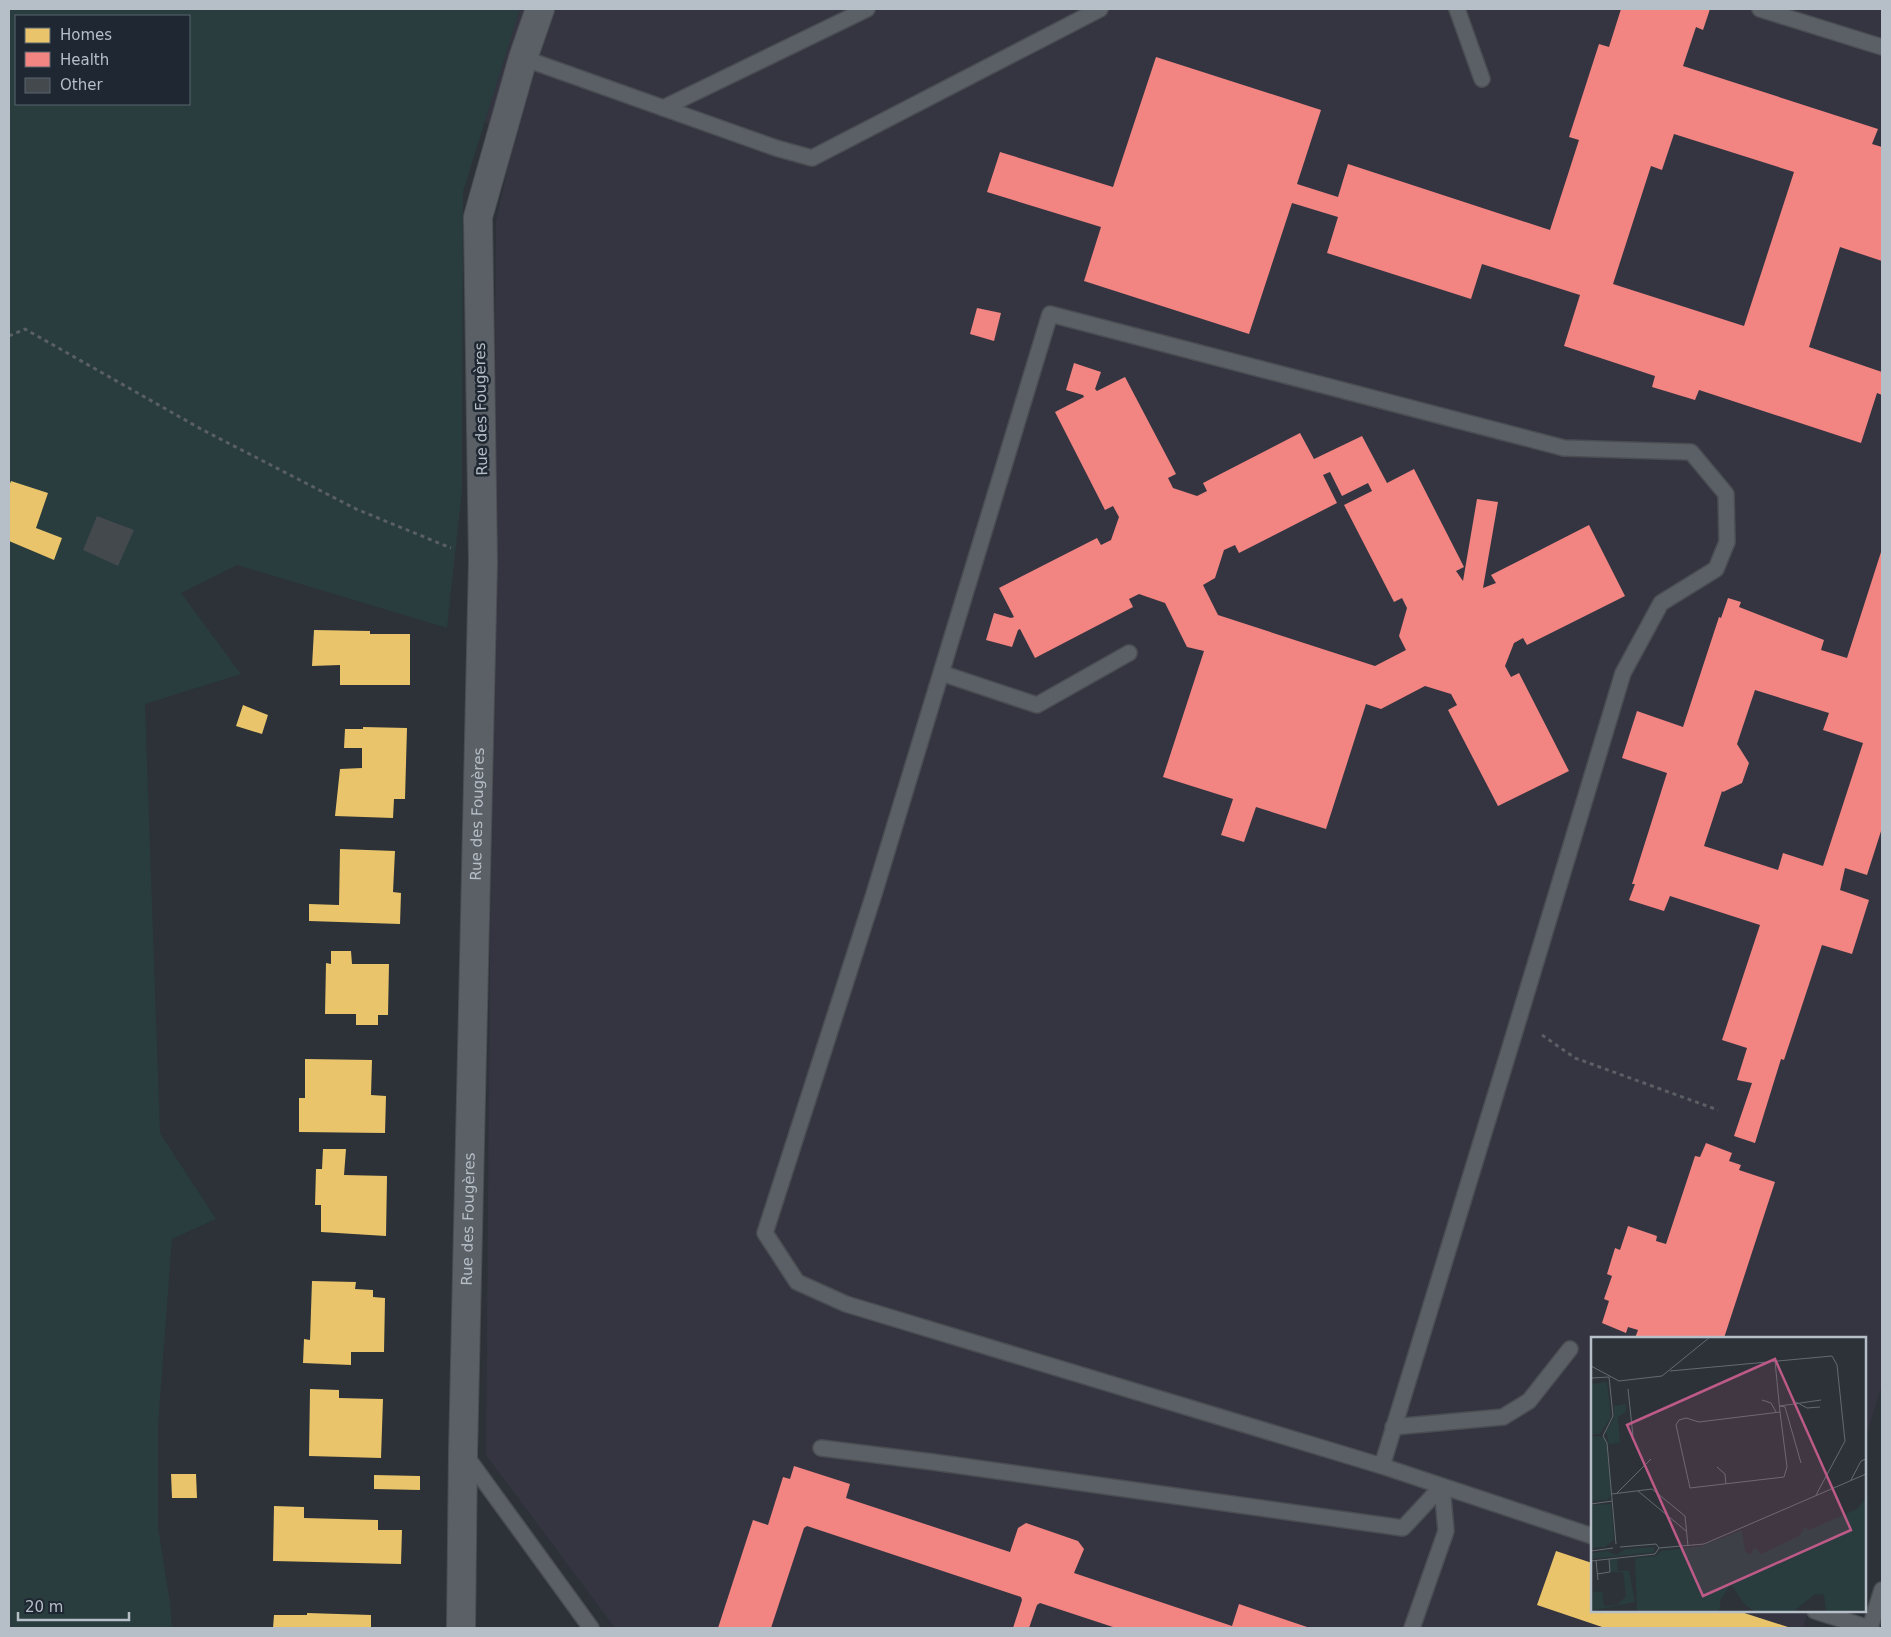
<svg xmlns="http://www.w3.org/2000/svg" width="1891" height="1637" font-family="'DejaVu Sans',sans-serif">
<rect width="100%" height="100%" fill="#2c3238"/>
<path fill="#353541" d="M520 9H1882V1385L1865 1439V1338H1592V1611H1808L1803 1628H615L486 1455 496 222 513 143 485 122Z"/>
<path fill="#293c3e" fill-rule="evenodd" d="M9 9H520L463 192 462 491 447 628 237 565 181 593 241 674 145 704 160 1133 216 1219 172 1239 158 1425V1527L170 1603 172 1628H9ZM16 16H189V104H16Z"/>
<path fill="#e9c46a" d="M11 481 48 493 36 528 62 538 54 560 9 541V486Z
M314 630 370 631V634H410V685H340V665L312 666Z
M243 705 268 715 262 734 236 726Z
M363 727 407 728 405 799H394L393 818 335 816 340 769 362 768V748H344L345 729H363Z
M340 849 395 851 393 892 401 893 400 924 309 921V904L339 905Z
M331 951H351L352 964H389L388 1015H378V1025H356V1014H325L326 963 331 964Z
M305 1059 372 1060 371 1095 386 1096 385 1133 299 1132V1098H305Z
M323 1149H346L344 1175 387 1176 386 1236 321 1232V1205H315L316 1169H322Z
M312 1281 356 1282 355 1289 373 1290V1297L385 1298 384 1352H351V1365L303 1363 304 1339 310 1340Z
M310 1389 339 1390V1398L383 1399 381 1458 309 1456Z
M171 1474H196L197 1498H172Z
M374 1475 420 1476V1490L374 1489Z
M274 1506 304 1507V1518L378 1520V1530H402L401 1564 273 1561Z
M1556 1551 1592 1563V1611H1738L1791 1628H1605L1537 1605Z
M307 1613 371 1615V1628H273L274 1615H307Z"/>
<path fill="#f28482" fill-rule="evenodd" d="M1621 9H1710L1703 30 1696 27 1683 66 1878 129 1872 144 1882 147V261L1840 247 1809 347 1882 372V395L1877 393 1861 443 1699 390 1695 400 1652 387 1655 376 1564 346 1580 295 1482 264 1471 299 1327 253 1338 217 1292 203 1249 334 1084 281 1101 227 987 192 1000 152 1113 187 1156 57 1321 110 1297 184 1338 197 1348 164 1550 230 1579 140 1569 137 1599 44 1609 47ZM1674 134 1794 172 1744 326 1613 284 1651 166 1662 170Z
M977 308 1001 313 994 341 970 334Z
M1074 363 1101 372 1095 389 1097 391 1125 377 1176 474 1168 478 1173 488 1197 496 1207 491 1203 483 1300 433 1314 459 1362 436 1387 483 1414 469 1464 567 1456 571 1463 581 1477 499 1498 502 1483 588 1496 583 1491 575 1589 525 1625 596 1527 645 1523 638 1514 643 1505 666 1511 677 1519 673 1569 771 1498 806 1448 710 1457 705 1451 694 1425 686 1381 709 1366 704 1326 829 1256 807 1244 842 1221 835 1233 799 1163 777 1204 651 1187 647 1165 603 1139 594 1129 599 1133 607 1035 658 1020 629 1018 630 1012 647 986 640 994 613 1011 618 1014 617 999 588 1097 538 1101 545 1111 540 1119 517 1113 506 1105 510 1055 412 1084 397 1083 395 1066 390ZM1330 472 1342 496 1368 483 1372 491 1344 505 1394 602 1402 598 1407 608 1399 636 1406 650 1375 666 1218 615 1203 585 1215 578 1224 550 1235 545 1239 553 1337 503 1323 475Z
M1882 549V828L1867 875 1845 868 1840 890 1869 900 1852 954 1822 945 1784 1060 1781 1059 1755 1143 1734 1136 1752 1083 1737 1080 1747 1048 1722 1040 1760 925 1670 896 1664 911 1629 900 1635 884H1632L1667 773 1622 758 1637 711 1683 727 1719 617 1721 618 1728 598 1741 602 1739 607 1824 640 1821 650 1847 658ZM1755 690 1829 713 1823 730 1863 743 1823 866 1783 853 1778 870 1704 846 1722 791 1723 792 1742 783 1749 763 1737 744Z
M1706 1143 1732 1153 1729 1161 1741 1165 1739 1170 1775 1182 1724 1338H1635L1638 1330 1628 1327 1626 1333 1602 1323 1609 1301 1604 1299 1612 1276 1607 1274 1615 1248 1620 1250 1628 1226 1657 1236 1656 1241 1666 1244 1695 1156 1700 1157Z
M794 1466 850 1484 846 1498 1010 1552 1018 1528 1026 1523 1078 1541 1084 1549 1074 1573 1232 1626 1239 1604 1310 1628H1116L1040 1603 1037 1605 1029 1628H1013L1022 1600 1021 1597 807 1526 804 1528 771 1628H718L753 1520 768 1525 783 1477 790 1479Z"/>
<path fill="#44494e" d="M97 516 134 530 118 566 83 550Z"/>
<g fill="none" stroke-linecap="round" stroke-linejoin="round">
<g stroke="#4a4e53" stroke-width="18">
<path id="lane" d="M1457 9 1482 79
M1760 9 1882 47
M523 58 776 148 812 158 1100 9
M663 108 867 9
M941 673 1037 705 1129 653
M1393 1427 1503 1417 1529 1401 1570 1349
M821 1448 933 1462 1403 1528 1442 1486
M466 1456 591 1628
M1382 1466 1519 1018 1623 673 1661 603 1716 569 1727 542 1726 494 1691 452 1564 448 1050 314 874 894 765 1233 797 1282 846 1304 1382 1466 1592 1536
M1815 1611 1869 1628
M1412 1628 1446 1531 1442 1486
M1870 1628 1882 1590"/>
</g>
<g stroke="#4a4e53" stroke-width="30">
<g id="street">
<path id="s1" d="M461 1628 463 1453 483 562 478 217 523 58 540 9"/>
</g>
</g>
<path stroke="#595f63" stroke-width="3" stroke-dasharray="4 4" stroke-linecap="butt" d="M9 336 25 329 201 429 356 509 451 548
M1542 1035 1575 1058 1718 1110"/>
<use href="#lane" stroke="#5b6066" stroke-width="15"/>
<use href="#street" stroke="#5b6066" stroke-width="28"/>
</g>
<g text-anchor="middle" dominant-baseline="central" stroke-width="5" stroke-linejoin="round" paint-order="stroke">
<g font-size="15" fill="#b6bec8" stroke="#1f2832">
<text transform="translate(481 409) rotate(-91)">Rue des Fougères</text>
<text stroke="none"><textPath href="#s1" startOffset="814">Rue des Fougères</textPath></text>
<text stroke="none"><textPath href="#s1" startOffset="409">Rue des Fougères</textPath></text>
</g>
</g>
<g transform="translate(1591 1337)">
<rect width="275" height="275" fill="#2c3238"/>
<path d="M16 45 20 80 9 97 0 98V47ZM35 67V75L27 80 29 106 18 107 15 94 23 81V69ZM8 99 15 102 21 157 16 163 0 164V100ZM275 161V273L235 275 233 258 224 257 202 275H165L155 269 140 248 130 262 128 274 46 275 44 221 65 219 70 214 111 209 151 193 154 214 159 218 164 210 170 217 208 199 214 190 218 193 266 172ZM20 167 23 203 14 210 0 211V168ZM63 210V215L0 222V216L16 214 25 218 35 212ZM26 221 27 234H38L44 265 0 274 2 255 11 254 13 269 26 268 35 259 32 235H19V222Z" fill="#293c3e"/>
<path fill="none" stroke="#636a72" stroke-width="1" d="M184 24 189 75 108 85 95 81 88 83 85 88 99 151 193 140 196 130 189 75M0 29 28 44 71 39 119 0M79 34 241 19 246 28 254 104 225 158M0 41 18 40 22 79 12 99 16 106 25 207M37 52 42 99M171 63 180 66 185 75M205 65 216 71 229 70M189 69 194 70 210 126M189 69 230 63M126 130 134 137 135 147M260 143 270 124 275 122M47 154 95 194M26 156 60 122M21 157 61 152 94 179 97 209M0 167 21 164M29 210 65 207 68 211 113 207 275 137M0 214 22 211M5 223 7 243M0 224 64 217 68 211M6 237 19 235 18 222"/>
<path fill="#bd5a87" fill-opacity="0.15" stroke="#bd5a87" stroke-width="2.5" d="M184 22 260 193 112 259 36 88Z"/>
<rect width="275" height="275" fill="none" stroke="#b6bec8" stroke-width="2.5"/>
</g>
<rect width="1891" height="1637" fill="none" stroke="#b6bec8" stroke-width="20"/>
<rect x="15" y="15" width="175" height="90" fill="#1f2832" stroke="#5b646e"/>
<rect x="25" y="28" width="25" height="15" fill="#e9c46a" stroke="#5b646e"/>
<text x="60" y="40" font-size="15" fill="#b6bec8">Homes</text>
<rect x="25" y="52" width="25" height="15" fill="#f28482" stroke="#5b646e"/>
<text x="60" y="65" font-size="15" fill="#b6bec8">Health</text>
<rect x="25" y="78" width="25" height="15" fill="#44494e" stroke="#5b646e"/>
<text x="60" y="90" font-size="15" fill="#b6bec8">Other</text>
<path d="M18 1612v8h111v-8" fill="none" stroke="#b6bec8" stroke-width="2.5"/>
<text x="25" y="1612" font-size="15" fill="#b6bec8" stroke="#1f2832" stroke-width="4" paint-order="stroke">20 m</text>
</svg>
